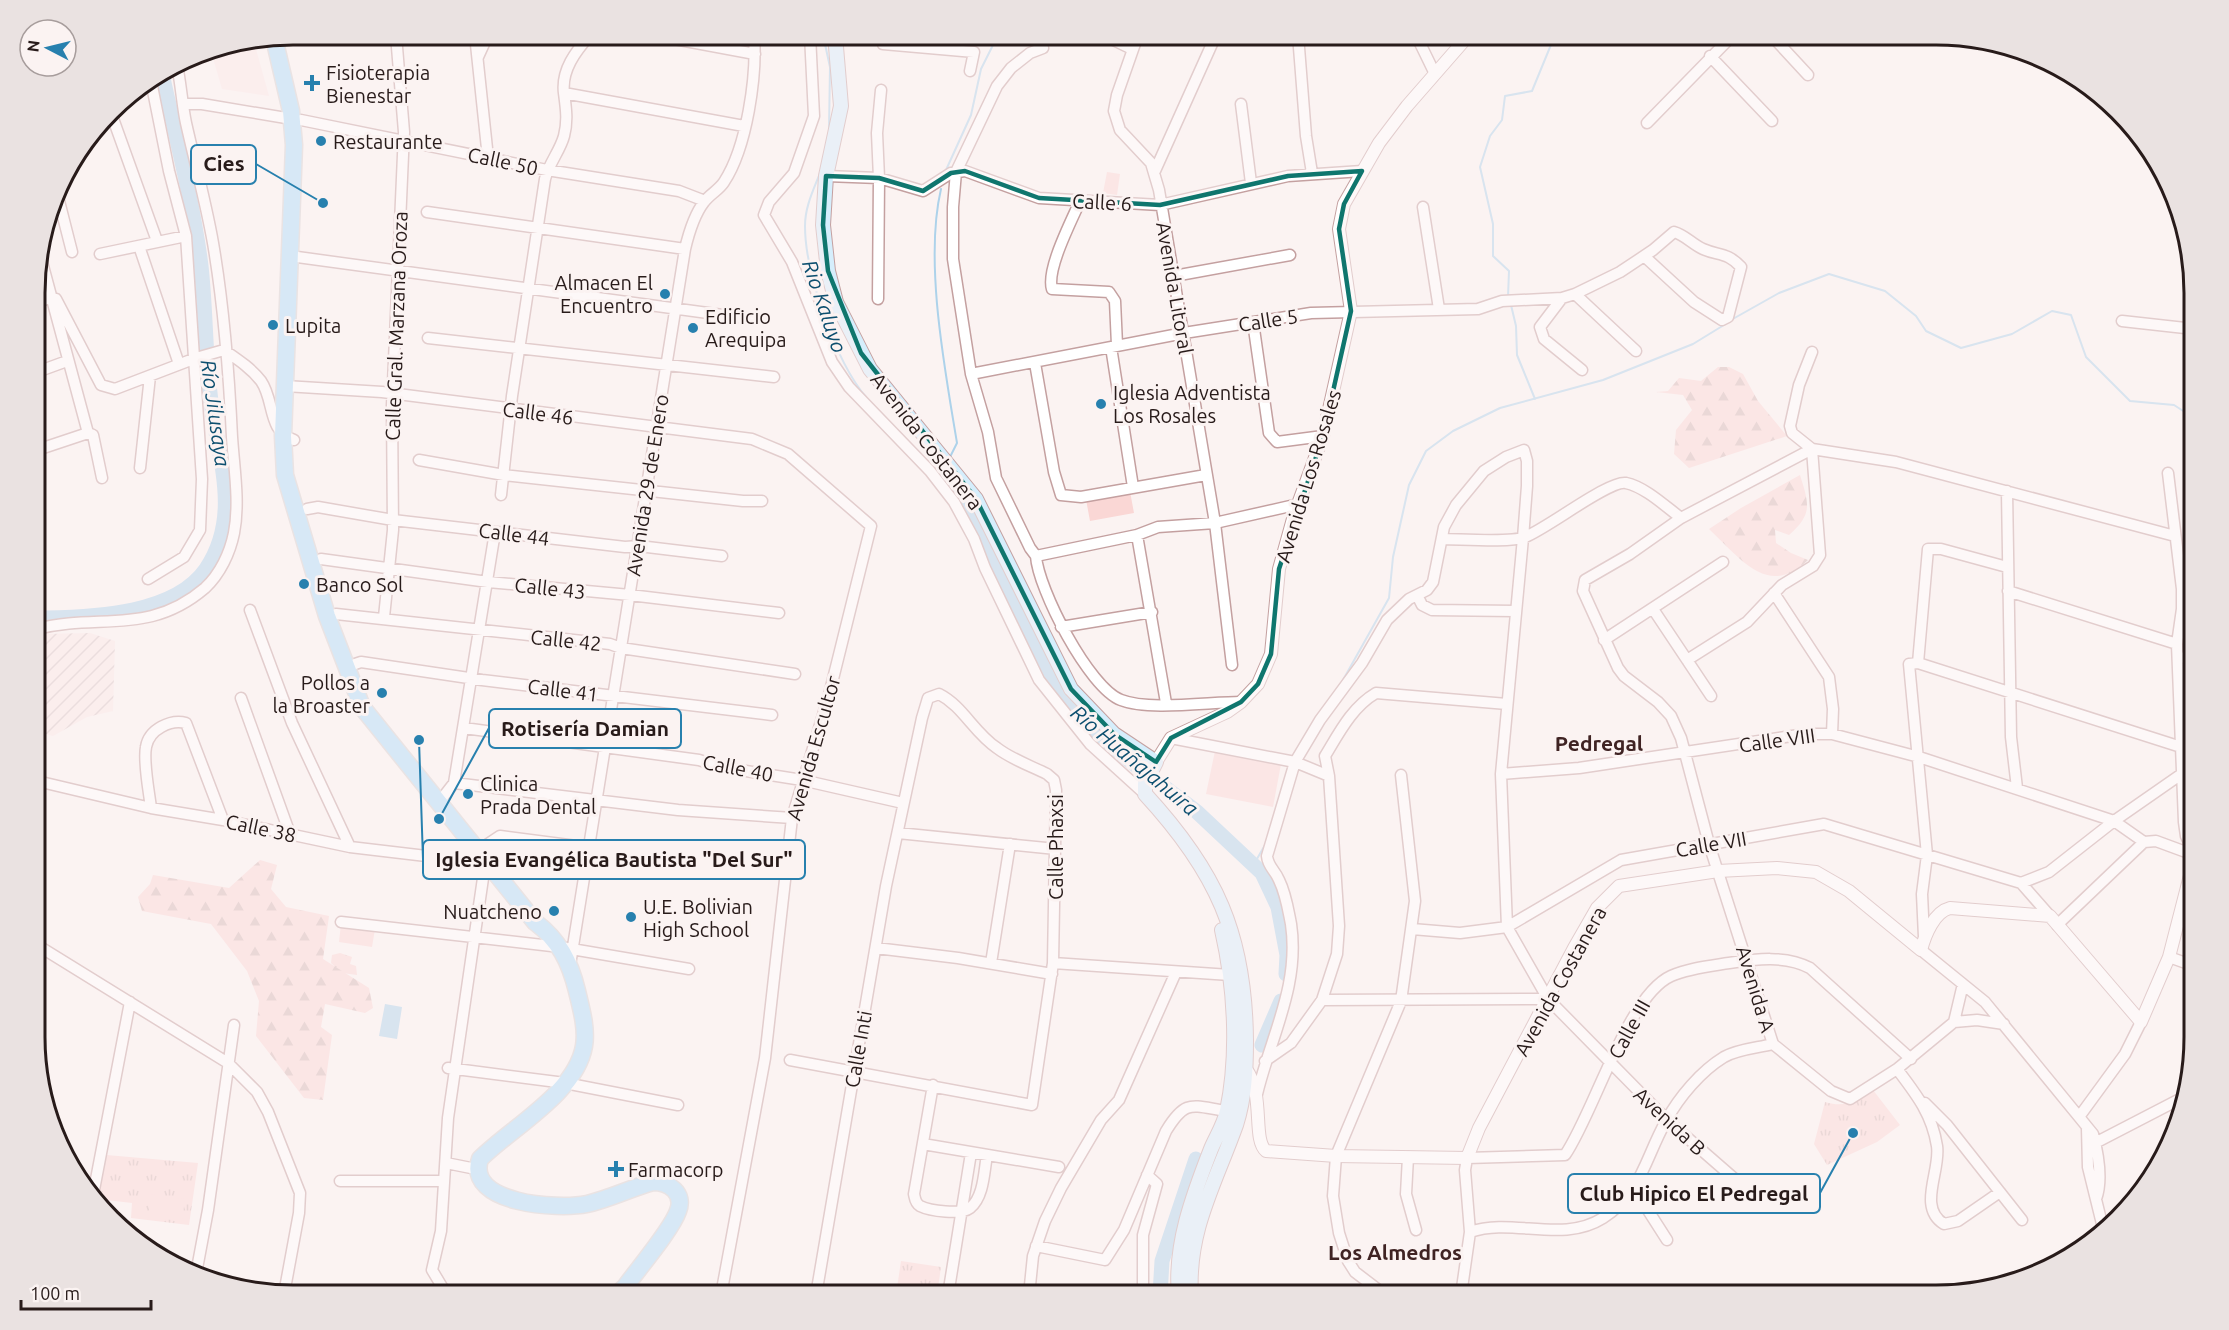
<svg xmlns="http://www.w3.org/2000/svg" width="2229" height="1330" font-family="Ubuntu,sans-serif">
<defs>
<pattern id="industrial-furrows" width="10" height="10" patternUnits="userSpaceOnUse" patternTransform="scale(1.5)"><rect width="10" height="10" fill="#fbe8e7"/><path d="M-1 1l2-2M0 10L10 0M9 11l2-2" fill="none" stroke="#d7c6c6"/></pattern>
<pattern id="grass-tufts" width="24" height="20" patternUnits="userSpaceOnUse" patternTransform="scale(1.5)"><rect width="24" height="20" fill="#fad7d5"/><path d="M3 7l-1-3M5 7V3M7 7l1-3M15 17l-1-3M17 17v-4M19 17l1-3" fill="none" stroke="#d6b8b6"/></pattern>
<pattern id="forest-firs" width="22" height="20" patternUnits="userSpaceOnUse" patternTransform="scale(1.5)"><rect width="22" height="20" fill="#fad7d5"/><path d="M5 1l3.5 6h-7zM16 11l3.5 6h-7z" fill="#d6b8b6"/></pattern>
</defs>
<rect width="100%" height="100%" fill="#fbf3f2"/>
<path fill="#fbe8e7" d="M254 42 269 96 222 89 211 51Z"/>
<path fill="url(#industrial-furrows)" d="M90 633 115 641 113 711 87 717 53 736 38 732 37 637 45 634Z"/>
<path fill="url(#grass-tufts)" d="M340 953 352 957 350 964 356 966 357 975 342 973 331 963 332 955Z
M1873 1090 1900 1125 1877 1142 1827 1165 1814 1144 1825 1102C1844 1108 1858 1102 1873 1090Z
M95 1154 198 1163 189 1225 131 1218 132 1203 98 1199 89 1190Z
M901 1261 941 1267 937 1295H896Z"/>
<path fill="url(#forest-firs)" d="M1718 367H1729L1743 374 1758 401 1787 436 1689 468 1674 454 1676 430 1692 410 1683 395 1656 392 1668 391 1679 378 1701 381Z
M1800 475C1809 504 1813 514 1789 535L1775 530 1776 543 1791 553 1808 560C1768 599 1740 558 1709 529L1741 508Z
M260 860 277 865 271 889 286 907 329 916 323 959 369 988 373 1008 365 1013 325 1004 321 1027 332 1035 323 1100 304 1098 256 1036 259 1001 247 971 211 924 142 911 138 897 150 884 153 875 229 888Z"/>
<path fill="#fad7d5" d="M1107 172 1120 174 1117 195 1103 193Z
M1129 486 1134 513 1090 521 1085 494Z
M1215 751 1281 764 1273 807 1206 794Z
M341 924 375 929 372 947 339 942Z
M151 1194 185 1199 182 1221 148 1217Z"/>
<path fill="#add2ea" d="M385 1004 402 1007 397 1039 379 1036Z"/>
<g fill="none" stroke-linecap="round" stroke-linejoin="round">
<path stroke="#add2ea" stroke-width="2" d="M823 35 830 67 829 130
M946 170 971 115 981 69 998 35
M820 173C813 191 805 207 805 226 805 273 836 362 866 397
M941 189C924 261 945 370 957 443L950 457
M1508 297 1509 271 1493 256V224L1480 167 1490 136 1502 120 1505 96 1532 91 1555 35
M1511 305 1516 326 1517 355 1535 399
M1731 320 1779 293 1829 274 1885 291 1916 316 1926 331 1961 348 2012 334 2052 311 2071 315 2086 357 2130 401 2174 405 2194 418
M938 474 940 475 943 470
M1343 680 1389 598 1393 557 1409 485 1426 451 1453 431 1500 408 1603 380 1693 344 1724 325
M1254 864 1265 845
M1886 1295 1907 1292 1925 1295"/>
<path stroke="#add2ea" stroke-width="15" d="M950 490 975 523 1043 666 1056 689 1077 716 1129 760 1197 812 1262 873 1278 907 1287 955 1286 974
M37 622 46 618C95 617 175 614 206 569 242 515 218 459 211 401 205 356 206 311 201 266 193 202 176 137 162 74
M1262 1045 1281 1001
M1160 1295 1162 1261 1196 1159"/>
<g stroke="#c4a0a0" stroke-width="13">
<path id="minor" d="M475 35 488 158
M653 35 755 54
M810 35 814 116 794 173 769 202 764 215 792 262 832 362 849 387 930 471 954 502 974 539 985 568 1039 680 1090 744 1145 794
M882 35 883 44 974 52 970 71
M1103 35 1132 49
M1138 35 1117 95 1114 111 1120 130 1151 163 1159 190 1215 523 1232 665
M1298 35 1306 136 1312 173
M1416 35 1435 74
M1771 35 1808 75
M1710 56 1772 121
M478 57 488 35
M564 93 744 126
M183 104H202L292 119
M1241 104 1251 183
M111 113 157 241
M301 120 547 170 679 191 705 201
M1647 123 1733 35
M1154 173 1216 35
M826 176 879 178 923 191 951 173 965 171 1039 198 1160 205 1288 176 1362 171
M57 193 72 252
M1081 199C1072 220 1046 269 1052 289L1109 292 1115 301 1117 345
M1423 207 1439 309
M427 212 685 249
M139 246 179 364
M39 251 88 433 93 435 102 478
M100 254 186 236
M290 256 752 319
M1174 276 1290 255
M1575 294 1636 351
M1562 298 1540 327 1544 339 1582 370
M878 299 879 178 877 133 881 90
M37 302 50 298 56 299 101 385 115 389 196 358 224 350C237 359 251 368 261 381 275 401 267 431 294 440
M2122 321 2194 329
M1253 322 1269 433 1277 442 1323 436
M428 338 774 377
M1111 347 1133 487
M1812 352 1799 385 1790 426 1792 433 1812 449 1896 462 2175 536
M1035 363 1054 472 1061 495 1081 497 1206 475
M37 372 67 361
M971 374 1184 333 1311 313 1478 309 1502 301 1562 298 1575 294 1620 272 1653 250 1674 232C1685 235 1692 244 1703 249 1719 256 1727 252 1741 267L1728 317 1722 320 1694 302 1644 256
M285 386 382 392 752 439 788 454 871 526 829 695 792 818 765 1058 721 1295
M1812 449 1681 518 1630 554 1585 580 1583 591 1618 668 1624 676 1658 702 1671 716 1681 738 1709 844 1773 1044 1831 1091 1850 1099 1897 1069 1954 1022 1977 1020 2004 1024
M37 450 88 433
M419 460 504 475 743 501H762
M140 468 150 376
M2168 473 2182 589V609L2177 644 2184 822 2186 836 2194 853
M2007 491 2011 737 2017 788
M501 495 512 396 545 179C549 163 560 151 564 136 568 121 566 108 564 93 561 70 576 51 590 35
M307 509 318 507 393 520 625 547 639 546 722 556
M1137 535 1166 703
M1442 539C1460 539 1512 543 1525 537 1548 528 1609 480 1626 483 1645 487 1665 506 1681 518
M1036 556 1030 548 996 478 988 432 971 374 953 259V207L956 172 997 86 1011 68 1030 53 1043 48
M321 559 488 582 630 595 779 613
M148 579 184 557 200 530 202 479 186 236 169 171 151 81
M2008 591 2177 644
M1774 593 1829 677 1833 709 1832 734
M1417 595 1422 605 1432 610 1515 611
M1653 609 1711 696
M250 610 292 723 350 847
M336 614 610 644 621 648 795 674
M384 617 393 530 392 406 404 132 396 35
M1061 627 1152 612
M37 629C99 613 149 636 205 588 220 574 230 553 234 533 240 502 234 468 232 437 229 373 224 307 213 243 206 203 195 163 186 123 182 104 181 84 177 65
M1604 640 1723 562
M2178 658 2194 657
M1687 660 1747 622 1782 585 1813 566 1820 555 1812 449
M1918 663 1928 549H1941L2007 567
M355 664 361 662 482 680 772 715
M241 698 290 834
M1241 702C1209 702 1149 711 1121 700 1089 688 1038 589 1036 556L1137 535 1158 527 1215 523 1299 504
M464 728 699 760 721 767 802 780 903 803
M1171 738 1295 762 1329 776
M1501 774 1579 768 1805 734H1832L1919 757 2114 821 2144 842 2156 841 2194 855
M37 781 151 808 223 820 350 847 477 862 485 858
M454 783 678 810 792 818
M440 801 454 783 495 532
M151 808C149 791 143 762 146 747 149 729 171 719 186 723L223 820
M898 833 1056 849
M716 862 786 869
M2021 883 2049 872 2114 821 2183 773
M341 922 560 947 689 969
M2057 925 2144 842
M1412 929 1460 933 1507 927 1621 860 1824 824 2021 883 2050 916
M1924 937 1922 894 1927 855 1909 664 1918 663 2181 747
M37 945 228 1063 257 1092 268 1112 300 1193 299 1213 284 1294
M876 948 958 958 1052 974
M1921 950 1985 1002 2093 1134C2098 1153 2103 1180 2096 1199
M2169 957 2194 966
M991 963 1010 844
M1053 963 1230 975
M570 965 685 249C689 232 694 215 704 202 710 194 719 190 724 182 747 147 757 76 754 35
M1322 1000 1548 999
M1954 1022 1963 984
M790 1060 1032 1105 1053 963 1056 790 1054 780 1047 774C1031 766 1011 759 997 748 974 733 963 706 939 694L928 698 922 718 886 886 816 1295
M1265 1061 1291 1043 1322 1000 1337 954 1339 926 1329 776 1325 756C1339 733 1352 707 1376 693L1507 704
M448 1068 565 1083 678 1105
M1897 1069C1916 1094 1932 1114 1937 1146 1941 1171 1917 1207 1944 1224L1958 1221 2000 1192
M933 1085 914 1194C915 1198 915 1203 920 1206 930 1211 961 1215 970 1208 984 1197 984 1171 987 1155
M1257 1094C1271 1036 1300 985 1291 924 1288 909 1286 894 1279 880 1275 870 1268 867 1267 856L1295 762 1320 720 1362 663 1387 620 1409 599 1427 590 1433 582 1444 527 1456 505 1484 471 1506 457 1524 450 1527 461V486L1523 538 1501 774 1507 927 1548 999 1667 1120 1760 1201
M1925 1103 1947 1125 2022 1220
M2079 1117 2125 1054 2141 1022
M2087 1128 2088 1167 2104 1232
M2095 1143 2180 1099
M923 1144 1059 1167
M1408 1157 1406 1194 1416 1230
M446 1163 476 1169
M340 1181H442
M1635 1190 1667 1240
M93 1195 130 1002
M1470 1232C1512 1217 1562 1244 1603 1218 1642 1193 1645 1158 1666 1121 1679 1097 1701 1071 1724 1057 1738 1049 1757 1048 1773 1044
M1036 1246 1105 1260 1124 1230 1166 1131C1186 1098 1192 1106 1227 1111
M2054 1264 2103 1231
M196 1274 208 1210 234 1025
M447 1295 432 1270 441 1231 448 1118 488 844 500 836 684 860
M948 1295 971 1153
M1029 1295 1033 1256 1045 1221 1061 1188 1101 1120 1119 1100 1176 972
M1143 1295V1235L1157 1184 1147 1175
M1385 1295 1355 1272 1348 1261 1339 1233 1333 1196 1336 1156 1401 1001 1415 901 1401 775
M1461 1295 1470 1232 1465 1170 1467 1158 1565 1155C1594 1113 1627 996 1671 976 1689 968 1710 966 1729 963 1756 959 1786 955 1810 968L1911 1059"/>
</g>
<g stroke="#c4a0a0" stroke-width="14">
<path id="tertiary" d="M1156 762 1171 738 1227 712 1241 702 1258 684 1271 654 1279 569 1294 515 1323 436 1351 311 1339 229 1344 204 1379 143 1407 106 1469 35
M1246 1069C1265 1095 1252 1139 1266 1151L1336 1156 1467 1158 1479 1128 1574 948 1597 908 1619 886 1718 871 1777 868 1816 872 1849 891 1921 950C1925 935 1934 912 1950 908L2050 916 2141 1022 2169 957 2194 860
M224 1286 286 1295"/>
</g>
<g stroke="#c4a0a0" stroke-width="16">
<path id="secondary" d="M835 35 841 106 826 176 823 225 828 271 836 302 870 369 976 499 1071 689 1114 734 1156 762 1145 784V794C1216 871 1245 934 1246 1040 1246 1069 1245 1097 1236 1125 1215 1184 1187 1231 1191 1295
M1179 1295C1174 1246 1193 1195 1211 1149 1216 1137 1224 1125 1227 1111 1239 1054 1235 987 1222 930"/>
</g>
<g stroke="#d4d1d1" stroke-width="19">
<path id="primary" d="M274 38 291 111 294 145 283 436 285 475 327 616 362 707 535 922C559 940 570 962 577 991 581 1008 587 1028 584 1046 576 1093 512 1127 480 1159 465 1204 558 1210 587 1204 609 1199 631 1188 653 1182 669 1182 685 1193 678 1211 672 1229 638 1269 625 1287L616 1295"/>
</g>
<use href="#minor" stroke="#fff" stroke-width="10"/>
<use href="#tertiary" stroke="#fff" stroke-width="12"/>
<use href="#secondary" stroke="#d5eefc" stroke-width="14"/>
<use href="#primary" stroke="#aadcfa" stroke-width="16"/>
</g>
<path d="M0 0H2229V1330H0ZM965 171 1039 198 1160 205 1288 176 1362 171 1344 204 1339 229 1351 311 1323 436 1279 569 1271 654 1258 684 1241 702 1171 738 1156 762 1114 734 1071 689 976 499 861 353 828 271 823 225 826 176 879 178 923 191 951 173Z" fill="#fbf3f2" fill-opacity=".55" fill-rule="evenodd"/>
<path fill="none" stroke="#0f766e" stroke-width="4.5" stroke-linejoin="round" d="M965 171 1039 198 1160 205 1288 176 1362 171 1344 204 1339 229 1351 311 1323 436 1279 569 1271 654 1258 684 1241 702 1171 738 1156 762 1114 734 1071 689 976 499 861 353 828 271 823 225 826 176 879 178 923 191 951 173Z"/>
<g fill="#2780ae" stroke="#fbf3f2" stroke-width="2">
<path d="M309 74h6v6h6v6h-6v6h-6v-6h-6v-6h6z"/>
<circle cx="321" cy="141" r="6"/>
<circle cx="665" cy="294" r="6"/>
<circle cx="273" cy="325" r="6"/>
<circle cx="693" cy="328" r="6"/>
<circle cx="1101" cy="404" r="6"/>
<circle cx="304" cy="584" r="6"/>
<circle cx="382" cy="693" r="6"/>
<circle cx="468" cy="794" r="6"/>
<circle cx="554" cy="911" r="6"/>
<circle cx="631" cy="917" r="6"/>
<path d="M613 1160h6v6h6v6h-6v6h-6v-6h-6v-6h6z"/>
</g>
<g text-anchor="middle" dominant-baseline="central" stroke-width="6" stroke-linejoin="round" paint-order="stroke">
<g font-size="20" fill="#281b1a" stroke="#fbf3f2" text-anchor="start">
<text x="326" y="72">Fisioterapia<tspan x="326" dy="23">Bienestar</tspan></text>
<text x="333" y="141">Restaurante</text>
<text x="653" y="282" text-anchor="end">Almacen El<tspan x="653" dy="23">Encuentro</tspan></text>
<text x="705" y="316">Edificio<tspan x="705" dy="23">Arequipa</tspan></text>
<text x="285" y="325">Lupita</text>
<text x="1113" y="392">Iglesia Adventista<tspan x="1113" dy="23">Los Rosales</tspan></text>
<text x="316" y="584">Banco Sol</text>
<text x="370" y="682" text-anchor="end">Pollos a<tspan x="370" dy="23">la Broaster</tspan></text>
<text x="480" y="783">Clinica<tspan x="480" dy="23">Prada Dental</tspan></text>
<text x="643" y="906">U.E. Bolivian<tspan x="643" dy="23">High School</tspan></text>
<text x="542" y="911" text-anchor="end">Nuatcheno</text>
<text x="628" y="1169">Farmacorp</text>
</g>
<g font-size="20" fill="#281b1a" stroke="#fbf3f2">
<text transform="translate(503 161) rotate(12)">Calle 50</text>
<text transform="translate(1102 202) rotate(3)">Calle 6</text>
<text transform="translate(1175 288) rotate(80)">Avenida Litoral</text>
<text transform="translate(1268 320) rotate(-9)">Calle 5</text>
<text transform="translate(396 326) rotate(-88)">Calle Gral. Marzana Oroza</text>
<text transform="translate(538 413) rotate(7)">Calle 46</text>
<text transform="translate(927 441) rotate(52)">Avenida Costanera</text>
<text transform="translate(1308 476) rotate(-73)">Avenida Los Rosales</text>
<text transform="translate(647 485) rotate(-81)">Avenida 29 de Enero</text>
<text transform="translate(514 534) rotate(7)">Calle 44</text>
<text transform="translate(550 588) rotate(6)">Calle 43</text>
<text transform="translate(566 640) rotate(6)">Calle 42</text>
<text transform="translate(563 690) rotate(7)">Calle 41</text>
<text transform="translate(1777 740) rotate(-8)">Calle VIII</text>
<text transform="translate(813 748) rotate(-74)">Avenida Escultor</text>
<text transform="translate(738 768) rotate(11)">Calle 40</text>
<text transform="translate(261 828) rotate(12)">Calle 38</text>
<text transform="translate(1711 844) rotate(-10)">Calle VII</text>
<text transform="translate(1055 847) rotate(-90)">Calle Phaxsi</text>
<text transform="translate(1560 981) rotate(-61)">Avenida Costanera</text>
<text transform="translate(1756 989) rotate(73)">Avenida A</text>
<text transform="translate(1629 1029) rotate(-61)">Calle III</text>
<text transform="translate(858 1049) rotate(-80)">Calle Inti</text>
<text transform="translate(1670 1121) rotate(43)">Avenida B</text>
</g>
<g font-size="21" font-style="italic" fill="#0d4f6f" stroke="#fbf3f2">
<text transform="translate(825 306) rotate(71)">Rio Kaluyo</text>
<text transform="translate(216 413) rotate(82)">Río Jilusaya</text>
<text transform="translate(1135 760) rotate(40)">Río Huañajahuira</text>
</g>
<g font-size="21" font-weight="bold" fill="#3f2323" stroke="#fbf3f2">
<text x="1599" y="743">Pedregal</text>
<text x="1395" y="1252">Los Almedros</text>
</g>
</g>
<path d="M0 0H2229V1330H0ZM293 45H1936A248 248 0 0 1 2184 293V1037A248 248 0 0 1 1936 1285H293A248 248 0 0 1 45 1037V293A248 248 0 0 1 293 45Z" fill="#eae2e1" fill-rule="evenodd"/>
<path fill="none" stroke="#281b1a" stroke-width="3" d="M293 45H1936A248 248 0 0 1 2184 293V1037A248 248 0 0 1 1936 1285H293A248 248 0 0 1 45 1037V293A248 248 0 0 1 293 45Z"/>
<path fill="none" stroke="#2780ae" stroke-width="2" d="M323 203L256 164M439 819L489 728M419 740L423 859M1853 1133L1820 1193"/>
<g fill="#2780ae" stroke="#fbf3f2" stroke-width="2">
<circle cx="323" cy="203" r="6"/>
<circle cx="439" cy="819" r="6"/>
<circle cx="419" cy="740" r="6"/>
<circle cx="1853" cy="1133" r="6"/>
</g>
<g fill="#fbf3f2" stroke="#2780ae" stroke-width="2">
<rect x="191" y="145" width="65" height="39" rx="6"/>
<rect x="489" y="709" width="192" height="39" rx="6"/>
<rect x="423" y="840" width="382" height="39" rx="6"/>
<rect x="1568" y="1174" width="252" height="39" rx="6"/>
</g>
<g font-size="21" text-anchor="middle" font-weight="bold" fill="#281b1a">
<text x="224" y="171">Cies</text>
<text x="585" y="736">Rotisería Damian</text>
<text x="614" y="867">Iglesia Evangélica Bautista "Del Sur"</text>
<text x="1694" y="1201">Club Hipico El Pedregal</text>
</g>
<g transform="translate(48 48) rotate(277)"><circle r="28" fill="#fbf3f2" stroke="#a79d9c" stroke-width="1.5"/>
<path d="M0-4.5L10 22L0 15L-10 22Z" fill="#2780ae"/>
<text y="-9" font-size="16" font-weight="bold" text-anchor="middle" fill="#281b1a">N</text>
</g>
<path d="M21 1300v9h130v-9" fill="none" stroke="#281b1a" stroke-width="3"/>
<text x="30" y="1300" font-size="18" fill="#281b1a" stroke="#fbf3f2" stroke-width="4.5" paint-order="stroke">100 m</text>
</svg>
